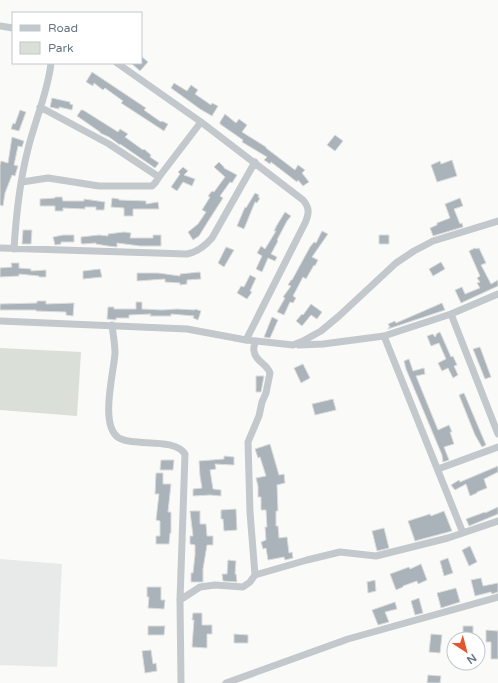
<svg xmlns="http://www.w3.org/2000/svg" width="498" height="683" font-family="'Varela Round',sans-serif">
<rect width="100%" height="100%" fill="#fafaf8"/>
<path fill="#e8e9e9" d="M0 559 62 564 57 667 0 665Z"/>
<path fill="#dadfd7" d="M0 348 81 352 77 416 0 410Z"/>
<path fill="#aab3b9" stroke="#dcdcda" d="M141 56 148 62 140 71 131 63H141Z
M92 72 146 108 144 110 161 122 162 121 168 124 164 131 121 103 123 101 105 88 103 90 94 83 93 86 86 82Z
M174 83 187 91 191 85 198 90 195 94 211 105 212 103 218 106 212 116 200 109 171 88Z
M52 98 70 102V104L73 105 72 110 59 107V109L50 107Z
M20 110 26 112 19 131 11 129 13 123 15 124Z
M81 110H83L118 132 120 129 128 134 125 137 143 150 144 149 151 155 150 157 159 163 155 168 120 144V145L109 137 100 133V132L77 116Z
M225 114 236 123 239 119 247 125 242 132 266 147V148L295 170 298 165 305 170 302 173 309 182 303 186 298 180 297 182 271 162 270 164 264 160 267 157 242 142 243 140 220 124V122Z
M335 135 343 141 335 151 327 145Z
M12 137 24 141 22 147 18 146 14 165 18 166 15 176 12 175 5 193 3 206 0 205V165L1 161 8 163Z
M452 160 457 176 437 182 431 165 440 161 441 164Z
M219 162 224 167V168L237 175 232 183 230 182 220 196 223 198 207 223 199 236 193 240 188 232 198 224 206 212 202 210 210 197 208 196 212 191 214 192 225 177 214 167Z
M183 167 188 171 184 175 195 179 192 186 183 182 177 191 171 187 180 174 178 172Z
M255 193 259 195 258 197 260 198 257 203 255 202 244 229 237 226 245 207 246 208Z
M55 197H62L63 201H84V199L105 202 104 210H96V207H85V209L63 208V211H55V206H40V199L55 198Z
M112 198 119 199V200L146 201V204L158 202 159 209H133V216H124V208L111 207Z
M460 198 463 206 454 209 460 224 462 223 463 227 433 236 430 228 437 225V223L450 218 445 204Z
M285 212 291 216 287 221 277 240 278 241 271 254 277 257 275 261 268 258 262 272 256 269 262 256 257 253 261 246 265 249 276 231H274L277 225Z
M23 230H32L31 244H22Z
M322 231 328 234 312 257 318 260 315 266 314 265 306 279 303 277 293 296 296 298 293 303 290 302 284 315 277 312 285 298 283 297 291 286 288 285 291 280H292L310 247 314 242 316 243Z
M124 232 131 233 130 238H153V235H161V246H140L117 243V247L108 246 96 244V243L82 244 81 243V237L99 235 108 236V234Z
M63 235H74V242H61V244L55 245 53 237Z
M379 235H389V244H379Z
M226 247 234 250 224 267 218 263Z
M475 248 476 249 479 248 486 263 481 265 491 284 498 280V286L461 303 455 290 462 287 465 294 480 288 477 283 480 282 477 278 480 276 469 251Z
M441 262 445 269 433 276 429 269Z
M11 263H19V268L31 269V271L46 270V277H39V276L19 274V276L0 277V268L12 267Z
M100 269 102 277 83 279V271Z
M200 272 201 279 187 280V284L180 285V283L165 282V279L137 281V273H158L180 276V274Z
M250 275 256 278 250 291 252 292 247 299 237 293 241 286 244 287Z
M37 301H46V304L74 303 73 316 66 315V312L36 311V310H0V304L37 303Z
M136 302H142V309L162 310 177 309 195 310V309L201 311 198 320 193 318 194 316 171 314V316H150L151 314 129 315V318H116V320L107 319 108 307H114V309H136Z
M442 303 445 310 388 329V328L390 327 388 324 395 321 396 323Z
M311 304 322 312 317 319 311 315 302 326 296 321 302 314 303 315Z
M272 317 278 320 270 338 264 337Z
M440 332 451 357 453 356 457 365 454 366 458 375 453 378 448 368 442 371 438 363 446 359 439 343 431 346 427 336 433 334 435 337 436 336V334Z
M480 347 491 377 485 379 473 349Z
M409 359 413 371 424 368 425 374 416 376 438 430 449 425 452 432H450L454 444 444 447 449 460 443 462 442 455 406 369 404 361Z
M303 364 310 378 301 383 294 368Z
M256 376H264L261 392H256Z
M464 393 486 445 482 447 475 435 459 395Z
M333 399 336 410 315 415 312 404Z
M270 444 279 475 284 474 285 483 277 485 278 511H276V526H278L279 538 287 537 289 553 292 552 293 558 285 560 284 557 268 560 266 548 263 549 261 542 266 540 265 527H267L266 510H261V497H258V486L256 478 266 476 260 457 258 458 255 449Z
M224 456 234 457V465L215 464 216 469 210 470 213 489 221 490V496L210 495 193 496V489L202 488 200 476 199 461 224 459Z
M161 460H174L173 470H160Z
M498 466V472L484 479 487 488 477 492V493L470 496 466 484 455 490 451 485 459 480 460 482Z
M156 473H163V484H171L168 512H171V533H170L169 544H156V536H160V521L156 520 159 494H155Z
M498 507V514L469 526 466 519 485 512V513Z
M236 509 237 530 224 531 223 519H221V510Z
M190 511H200V524H206L207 536H213V545H207L203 569V582H191V573H193L195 555V545L190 544V536H193Z
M444 511 452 531 415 541 408 521 430 514 431 516Z
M384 528 389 548 377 551 372 531Z
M470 546 477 562 469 566 462 550Z
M448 558 453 573 444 576 440 561Z
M228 560 236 561 235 574H236L237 582 223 581 222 574H227Z
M421 564 427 580 418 584 417 581 403 586V587L396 590 390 574 409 567 410 569Z
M481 578 483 586 498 583V592L492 594 491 592 475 596 471 580Z
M375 580 376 591 368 593 367 582Z
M147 587H161V600H165L164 609 148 608 149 597H147Z
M456 588 460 602 441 608 437 593Z
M419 598 423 613 415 615 411 601Z
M395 602 397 609 385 612 389 622 378 625 372 610Z
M193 613H202V625H212V634H207V648L192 647 194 620H192Z
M148 626H165L164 635H148Z
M463 626H473V639H463Z
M486 630 498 631V659H491V642H486Z
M234 634 248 635V643H234Z
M431 634 442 635 440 653 429 652Z
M151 650 153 664 156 663 157 671 145 673 142 651Z
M428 675 441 676 440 683H427Z"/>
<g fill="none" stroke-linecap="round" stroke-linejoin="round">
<path stroke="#c3c8cc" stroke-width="7" d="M0 26 13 28
M117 63 201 122 303 200C310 208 309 214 305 223L246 340
M40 107 109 144 159 177
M22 182 48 178 99 186H152L155 183 159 177 201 122
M0 248 187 254C198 252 205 246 212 238L255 162
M14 249C16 216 20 180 28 149 35 120 48 92 51 63
M451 314 498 434
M0 321 187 329 246 340 293 345 303 341 321 331 339 316 396 263 414 251 433 241 498 221
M112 325C113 334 115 344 115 353 114 372 99 426 119 438 135 447 174 437 185 454L180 600 181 683
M384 336 463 533
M299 345 323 344 384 336 451 314 498 294
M438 469 498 447
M255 575 307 560 340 552 376 556 448 538 498 521
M180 600 200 587 215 585 243 587 250 582 255 575 250 512 248 442 259 416 262 402 266 393 270 373C267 364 255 361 254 351 253 348 255 344 255 341
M226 683 348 639 498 597"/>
</g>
<rect x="12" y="12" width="130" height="52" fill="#ffffff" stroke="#c1c8cd"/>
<rect x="20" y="25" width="20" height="6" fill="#c3c8cc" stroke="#c1c8cd"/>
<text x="48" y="32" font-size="12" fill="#657683">Road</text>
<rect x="20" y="42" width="20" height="12" fill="#dadfd7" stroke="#c1c8cd"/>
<text x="48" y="52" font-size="12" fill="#657683">Park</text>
<g transform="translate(466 651) rotate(144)"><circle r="19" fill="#ffffff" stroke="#c1c8cd"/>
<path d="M0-3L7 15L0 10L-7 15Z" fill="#e4572e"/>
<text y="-6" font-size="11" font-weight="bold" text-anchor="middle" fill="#657683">N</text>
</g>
</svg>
